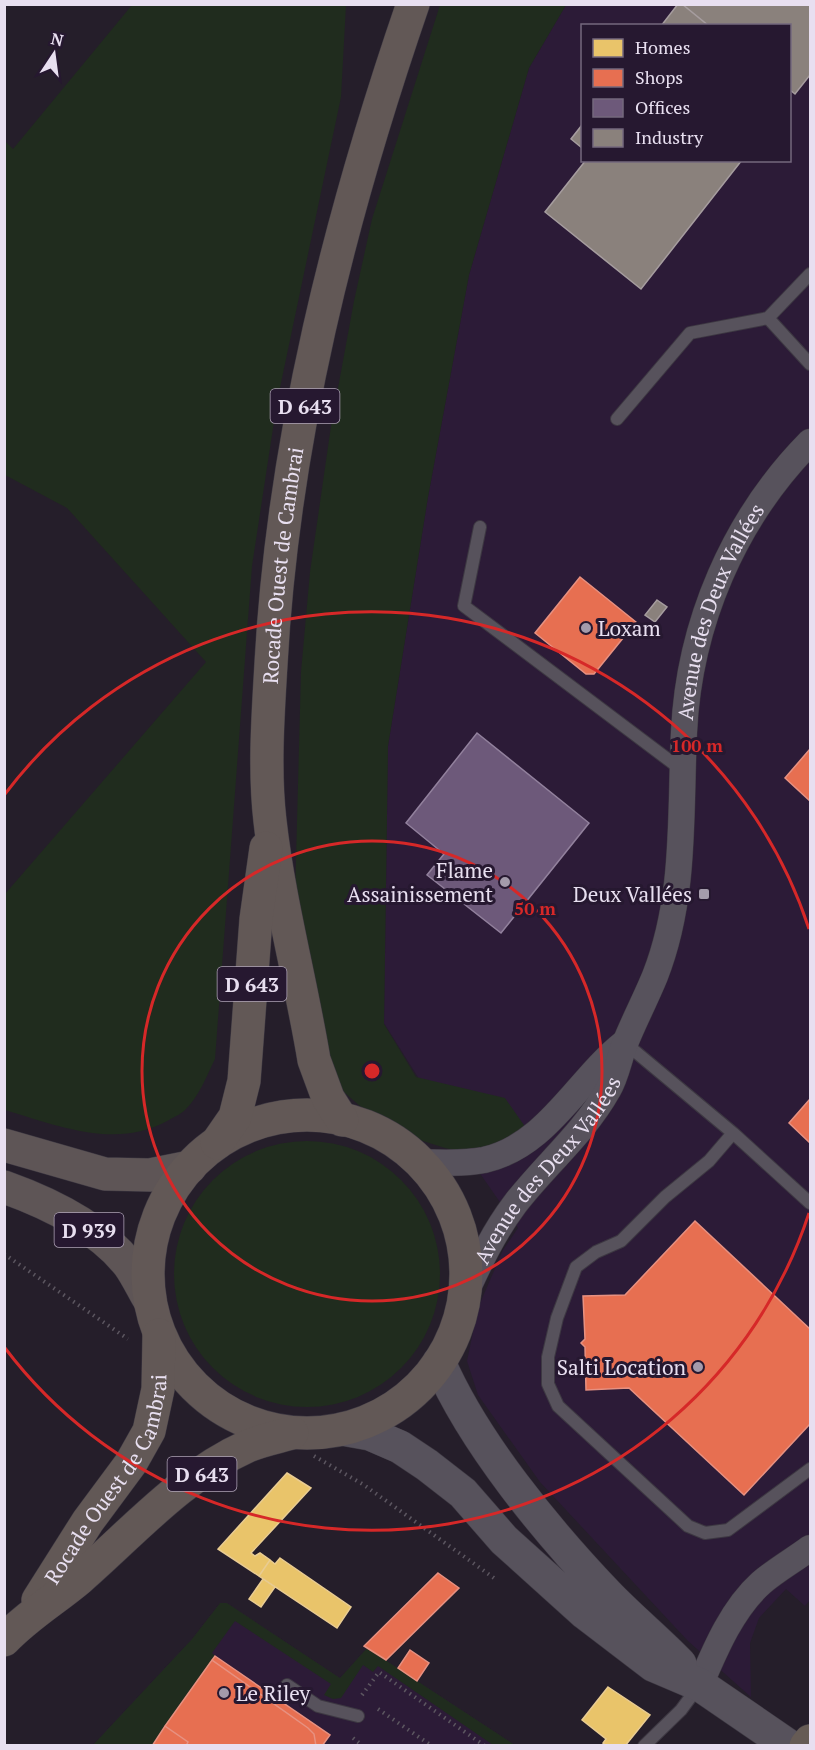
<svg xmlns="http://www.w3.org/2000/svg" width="815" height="1750" font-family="'PT Serif',serif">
<rect width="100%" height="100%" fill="#251e2a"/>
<path fill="#2c1b37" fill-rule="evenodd" d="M566 5H810V1600L805 1606 786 1589 759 1618 750 1643 751 1697 688 1641 540 1482 478 1395 467 1361 478 1308 503 1250 518 1228 465 1152 384 1023 388 746 428 497 469 275 529 68ZM582 26H790V160H582Z
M220 1603H227L340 1678 367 1648 515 1745 92 1746 192 1639Z"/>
<path fill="#202c1e" d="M132 5H346L341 97 277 402 252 566 215 1059C207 1075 199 1097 185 1110 181 1114 174 1117 169 1120 117 1150 58 1126 5 1110V894L206 662 67 508 5 475 4 140 13 149Z
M440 5H566L529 68 469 275 428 497 388 746 384 1024 416 1077 505 1098 526 1128 497 1147 465 1152 445 1148 420 1140 360 1106 345 1093 334 1079 295 897 301 672 310 572 331 426 354 301 372 219Z
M174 1274a133 133 0 1 1 266 0a133 133 0 1 1-266 0Z
M220 1603H227L340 1678 367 1648 515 1745H493L378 1666 373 1672 363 1665 341 1698 333 1699 324 1695 331 1684 235 1621 212 1653 215 1656 152 1745 92 1746 192 1639Z"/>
<path fill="#e9c46a" stroke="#e9cc92" stroke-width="1.5" d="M287 1473 311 1488 251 1553 255 1556 260 1553 270 1560 259 1576 218 1549Z
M280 1558 351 1607 337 1628 259 1576 270 1560 275 1564Z
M263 1579 275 1587 261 1607 249 1599Z
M608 1687 650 1715 625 1746H607L603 1743 606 1739 582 1720Z"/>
<path fill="#e76f51" stroke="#e79181" stroke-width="1.5" d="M580 577 636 622 594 674H586L535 633Z
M810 749V801L785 778Z
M810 1099V1143L789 1123Z
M695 1221 810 1329V1424L744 1495 629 1388 586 1390 585 1347 581 1343 585 1339 583 1296 625 1295Z
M438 1573 459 1588 386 1660 364 1646Z
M410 1650 429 1663 417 1681 398 1668Z
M215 1656 330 1735 322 1746H316L314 1734 308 1728 212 1660Z
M212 1660 308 1728 314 1734 316 1746H186L188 1742 165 1726Z
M165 1726 188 1742 186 1746H152Z"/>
<path fill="#6d597a" stroke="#92819d" stroke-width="1.5" d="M477 733 589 823 501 933 427 875 444 854 406 823Z"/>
<path fill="#8a817c" stroke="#a69d9f" stroke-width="1.5" d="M678 4H682L709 26H661Z
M682 4H810V75L795 94 790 90V26H709Z
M582 125V148L571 139Z
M586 160H742L641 289 545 212Z
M657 600 667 607 655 622 645 615Z"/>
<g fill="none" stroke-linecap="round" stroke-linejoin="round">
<g stroke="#3d3842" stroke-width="14">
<path id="service" d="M810 274 768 318 810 364
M617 419 690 333 768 318
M480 527 464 606 682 770
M625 1043 733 1133 810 1203
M733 1133 709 1161 665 1197 621 1241 596 1252 576 1267 557 1318 548 1357V1384L558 1406 688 1526 705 1533 728 1530 810 1469
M287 1685 318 1706 358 1716
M644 1746 681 1710 698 1687"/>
</g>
<g stroke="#3d3842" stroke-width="27">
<g id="minor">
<path d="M419 1162C440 1163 463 1164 484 1160 547 1146 577 1080 624 1043"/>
<path id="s1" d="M464 1296C479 1264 493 1233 515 1204 544 1166 584 1133 608 1090 617 1075 619 1057 626 1041 635 1019 646 998 655 976 686 897 680 815 684 732 689 624 734 519 810 442"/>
<path d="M700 1685C715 1650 732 1609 761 1583 776 1570 794 1560 810 1548"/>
</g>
</g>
<g stroke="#3d3842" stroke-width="34">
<path id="secondary" d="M439 1362C474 1443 547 1531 607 1594 631 1619 657 1640 680 1664
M342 1429 370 1434 400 1447 427 1465 463 1493 504 1540 585 1613 653 1665 700 1685 789 1746"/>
</g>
<g stroke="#3d3842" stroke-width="34">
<path id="primary" d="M4 1145 105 1174 150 1175 190 1167
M4 1187C49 1203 99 1227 129 1265 137 1276 143 1290 150 1301"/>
</g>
<g stroke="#3d3842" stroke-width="34">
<g id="trunk">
<circle cx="307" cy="1274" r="159"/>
<path id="s2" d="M342 1120 328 1098 314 1060C301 981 279 901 270 821 264 770 268 715 271 664 283 440 340 216 413 4"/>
<path d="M217 1143 235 1117 244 1081 256 919 266 848"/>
<path id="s3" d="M38 1600 88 1521 131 1463 149 1431 158 1389 159 1335"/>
<path d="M4 1640C28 1615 54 1600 79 1579 133 1532 181 1476 248 1446 262 1440 278 1437 292 1433"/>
</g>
</g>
<g stroke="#3d3842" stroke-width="34">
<path id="motorway" d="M806 1746 810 1741"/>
</g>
<path stroke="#5c5660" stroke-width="4" stroke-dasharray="1.5 4.5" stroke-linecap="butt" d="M4 1254 128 1339
M314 1456 364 1485 494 1578
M362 1695 379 1672 485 1746
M378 1709 432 1746
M353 1738 363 1746"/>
<use href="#service" stroke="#57525c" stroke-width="12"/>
<use href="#minor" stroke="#57525c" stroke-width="26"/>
<use href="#secondary" stroke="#57525c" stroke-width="33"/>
<use href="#primary" stroke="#5e5556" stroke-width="33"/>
<use href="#trunk" stroke="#625856" stroke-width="33"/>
<use href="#motorway" stroke="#665b55" stroke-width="33"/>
</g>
<g fill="none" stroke="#d62828" stroke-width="3">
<circle cx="372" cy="1071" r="230"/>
<path d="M809 1213A460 460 0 0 1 5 1348M5 794A460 460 0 0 1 809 929"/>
</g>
<g fill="#a49bab" stroke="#261830" stroke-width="2">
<circle cx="586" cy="628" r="6"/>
<circle cx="505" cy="882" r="6"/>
<rect x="698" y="888" width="12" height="12" rx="3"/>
<circle cx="698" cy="1367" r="6"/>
<circle cx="224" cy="1693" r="6"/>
</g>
<g text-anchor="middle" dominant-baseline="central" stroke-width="6" stroke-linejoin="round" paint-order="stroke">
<g fill="#261830" stroke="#aea3b6" stroke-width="1.5">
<rect x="270.5" y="389" width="69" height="34" rx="4.5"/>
<rect x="217.5" y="967" width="69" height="34" rx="4.5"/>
<rect x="54.5" y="1213" width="69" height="34" rx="4.5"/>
<rect x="167.5" y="1457" width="69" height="34" rx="4.5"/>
</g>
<g font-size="20" font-weight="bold" fill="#e8dff0">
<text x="305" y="406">D 643</text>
<text x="252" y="984">D 643</text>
<text x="89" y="1230">D 939</text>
<text x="202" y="1474">D 643</text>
</g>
<g font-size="21" fill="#e8dff0" stroke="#261830">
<text stroke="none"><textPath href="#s2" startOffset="566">Rocade Ouest de Cambrai</textPath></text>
<text stroke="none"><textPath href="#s1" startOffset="750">Avenue des Deux Vallées</textPath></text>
<text stroke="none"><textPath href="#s1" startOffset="152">Avenue des Deux Vallées</textPath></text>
<text stroke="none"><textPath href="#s3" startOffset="141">Rocade Ouest de Cambrai</textPath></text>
</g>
<g font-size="21" fill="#e8dff0" stroke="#261830" text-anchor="end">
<text x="598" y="628" text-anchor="start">Loxam</text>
<text x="493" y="870">Flame<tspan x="493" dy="24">Assainissement</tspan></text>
<text x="692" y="894">Deux Vallées</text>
<text x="686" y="1367">Salti Location</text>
<text x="236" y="1693" text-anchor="start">Le Riley</text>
</g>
</g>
<circle cx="372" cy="1071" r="9" fill="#d62828" stroke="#261830" stroke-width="3"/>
<g font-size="18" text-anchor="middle" font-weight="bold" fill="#d62828" stroke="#261830" stroke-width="6" stroke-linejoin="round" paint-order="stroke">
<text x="697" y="752">100 m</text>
<text x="535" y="915">50 m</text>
</g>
<rect width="815" height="1750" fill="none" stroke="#e8dff0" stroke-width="12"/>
<rect x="581" y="24" width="210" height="138" fill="#261830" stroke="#74687d" stroke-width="1.5"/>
<rect x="593" y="39" width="30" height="18" fill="#e9c46a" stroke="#74687d" stroke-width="1.5"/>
<text x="635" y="54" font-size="18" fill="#e8dff0">Homes</text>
<rect x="593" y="69" width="30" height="18" fill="#e76f51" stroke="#74687d" stroke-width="1.5"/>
<text x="635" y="84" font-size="18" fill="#e8dff0">Shops</text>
<rect x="593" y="99" width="30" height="18" fill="#6d597a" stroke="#74687d" stroke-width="1.5"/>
<text x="635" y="114" font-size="18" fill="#e8dff0">Offices</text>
<rect x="593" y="129" width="30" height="18" fill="#8a817c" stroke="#74687d" stroke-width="1.5"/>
<text x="635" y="144" font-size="18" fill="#e8dff0">Industry</text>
<g transform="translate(54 54) rotate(13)" stroke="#261830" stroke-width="4.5" paint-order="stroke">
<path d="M0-4.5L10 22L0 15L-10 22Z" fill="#e8dff0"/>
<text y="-9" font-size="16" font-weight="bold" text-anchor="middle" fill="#e8dff0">N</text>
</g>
</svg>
